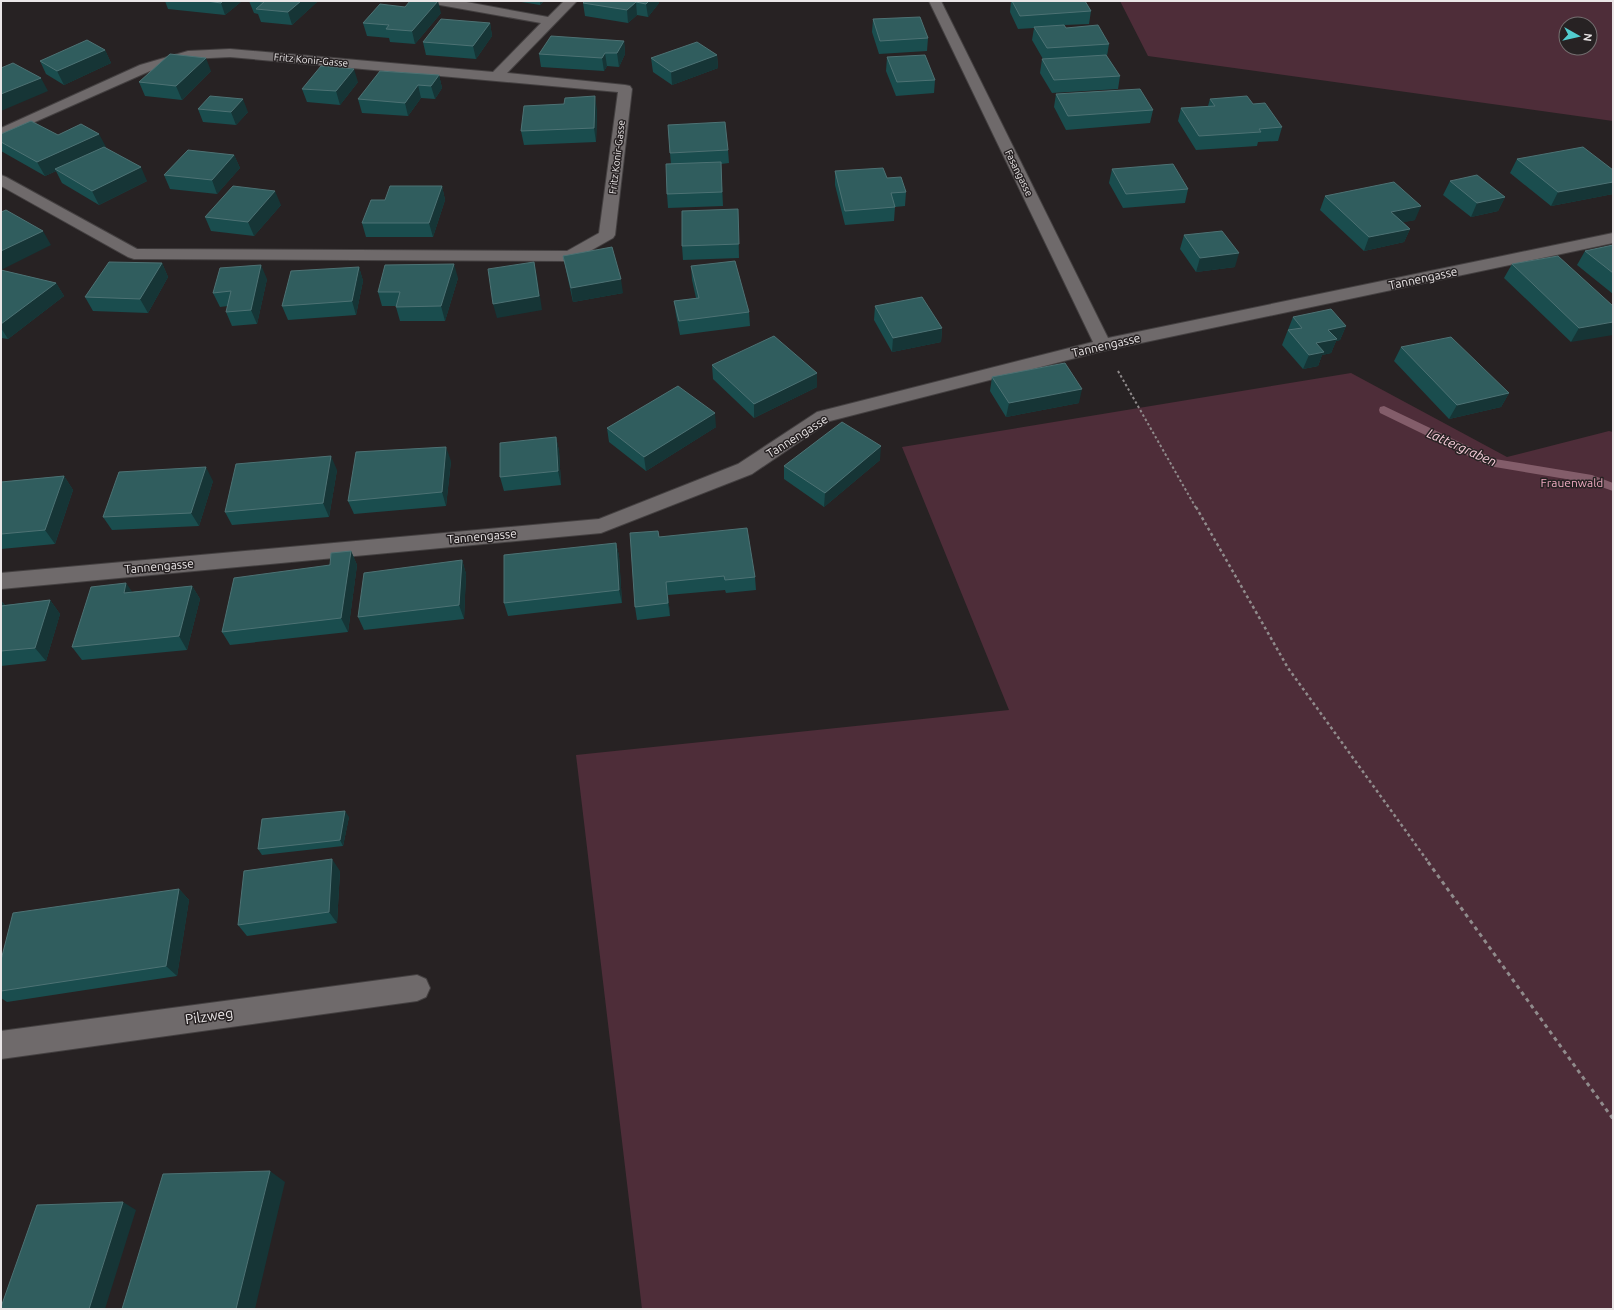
<svg xmlns="http://www.w3.org/2000/svg" width="1614" height="1310" font-family="Ubuntu,sans-serif">
<rect width="100%" height="100%" fill="#272223"/>
<path fill="#4e2d39" fill-rule="evenodd" d="M1120 1H1613V121L1148 56ZM1566 24H1590V48H1566Z
M1351 373 1507 457 1609 431 1613 432V1309H642L576 755 1009 710 902 447Z"/>
<g fill="none" stroke-linecap="round" stroke-linejoin="round">
<path fill="#835d6a" fill-rule="evenodd" d="M1384 406 1495 459 1592 475 1613 483V491L1590 483 1489 466 1380 413 1379 410 1380 407Z"/>
<g stroke="#444041" stroke-width="2">
<path id="minor" d="M434 1H461L548 17 564 1H577L507 73 625 85 630 86 632 89 615 235 613 238 576 259 570 261 134 259 128 257 1 186V175L6 177 137 249 567 251 599 233 618 92 230 57 189 59 150 71 1 137V128L140 65 188 51 230 49 493 72 541 23 440 5 436 4Z
M929 1H941L1108 338 1613 233V243L1103 351 830 421 752 474 601 533 1 589V573L599 519 738 464 817 412 1093 342Z
M417 975 426 979 430 988 426 997 417 1001 1 1059V1031Z"/>
</g>
<path stroke="#908b8c" stroke-width="2" stroke-dasharray="2.5 2.5" stroke-linecap="butt" d="M1118 371 1196 508"/>
<path stroke="#908b8c" stroke-width="2.5" stroke-dasharray="3 3" stroke-linecap="butt" d="M1196 507 1288 668 1429 863"/>
<path stroke="#908b8c" stroke-width="3" stroke-dasharray="4 4" stroke-linecap="butt" d="M1428 862 1613 1119"/>
<use href="#minor" fill="#6f6a6b" fill-rule="evenodd"/>
</g>
<path fill="#1a4d4e" d="M165 1H242L225 15 168 9Z
M249 1H318L292 25 261 22 258 14 254 13Z
M515 1H544L540 5Z
M585 1H659V3L648 17 637 15 628 23 585 16 583 3Z
M1011 1H1085L1091 11 1089 24 1064 25 1066 28 1109 44 1107 56 1120 76 1118 89 1052 93 1040 73 1042 59H1043L1032 40 1034 28 1018 29 1010 12Z
M441 13 415 44 390 42 389 38 367 36 363 23Z
M873 19 928 38 927 51 879 54 872 32Z
M490 23 492 36 476 59 426 55 423 42Z
M624 41 625 54 619 67 607 66 604 71 541 67 539 54Z
M105 50 111 63 64 85 46 74 40 61Z
M717 55 718 68 672 85 653 72 651 58Z
M887 57 935 80 934 93 896 96 886 71Z
M211 71 182 100 145 96 139 82Z
M439 75 442 88 435 99 421 98 408 116 362 113 358 99Z
M358 82 340 105 307 102 302 89Z
M1056 94 1153 110 1150 123 1066 130 1054 107Z
M1210 99 1253 104 1282 127 1278 141 1258 142 1257 146 1196 150 1178 121 1181 108 1208 106Z
M564 104 597 110 596 142 524 145 521 131Z
M198 109 248 112 236 125 203 122Z
M1 134 58 135 106 147H105L147 181 99 205 62 183 56 171 45 176 1 151Z
M728 150 729 163 721 164 723 206 668 208 667 194 671 164 670 153Z
M234 155 240 168 217 194 170 189 164 175Z
M1517 159 1613 170V194L1551 206 1510 173Z
M1112 169 1188 189 1185 203 1123 208 1109 183Z
M835 171 887 178 906 192 905 206 895 207 894 221 845 225 835 185Z
M1450 181 1505 197 1498 211 1471 217 1443 195Z
M442 186 445 200 433 237H366L362 223 385 200Z
M1325 196 1415 220 1403 222 1410 229 1404 242 1364 251 1320 210Z
M281 205 254 236 211 231 205 217Z
M738 209 739 258 683 260 682 246Z
M1184 235 1235 267 1196 272 1180 249Z
M1613 245V294L1577 265 1585 251Z
M563 256 623 293 573 302 566 270Z
M162 263 168 277 148 313 93 311 85 297Z
M1512 264 1613 306 1571 342 1504 278Z
M691 266 749 312 750 326 680 335 676 315 674 301 696 298 692 280Z
M359 267 363 281 356 315 288 320 282 306Z
M1 270 56 283 64 296 8 339 1 338Z
M458 278 445 321H400L396 307V306H382L378 292Z
M267 279 257 324 232 326 226 312 228 306 220 307 213 293Z
M875 306 942 328 941 342 892 352 874 320Z
M1293 317 1346 326 1340 340 1336 341 1331 353 1322 355 1318 366 1303 369 1282 345Z
M1401 347 1509 393 1501 407 1449 419 1394 361Z
M712 365 817 387 754 418 713 379Z
M992 377 1079 403 1006 417 990 391Z
M716 427 646 471 609 442 607 428Z
M556 437 559 451 561 485 504 491 500 477Z
M880 460 824 507 784 479V466Z
M451 461 446 506 354 514 348 501Z
M337 470 329 517 232 525 225 512Z
M64 476 73 490 55 544 1 549V482Z
M213 481 199 526 112 530 103 517Z
M659 537 755 577 756 590 726 593 725 590 668 595 670 616 637 620 635 607Z
M616 543 619 556 622 603 508 616 504 603Z
M351 551 357 565 348 632 230 645 222 632Z
M462 560 466 574 464 619 364 630 358 617Z
M192 586 200 599 187 650 82 660 72 647 132 592Z
M50 600 60 614 46 661 1 666V601L5 605Z
M349 817 343 846 262 855 258 849Z
M340 871 337 923 247 936 238 925Z
M179 889 189 900 177 976 7 1002 1 998V960Z"/>
<path fill="#163536" d="M223 1H242L225 15 221 3Z
M301 1H318L292 25 288 12Z
M438 1 441 13 415 44 412 31Z
M540 1H544L540 5Z
M649 1H659V3L648 17 646 4Z
M636 2 637 15 628 23 627 10Z
M490 23 492 36 476 59 473 46Z
M624 41 625 54 619 67 617 53Z
M105 50 111 63 64 85 57 71Z
M605 53 607 66 604 71 602 58Z
M717 55 718 68 672 85 671 72Z
M206 58 211 71 182 100 176 86Z
M354 69 358 82 340 105 336 91Z
M439 75 442 88 435 99 431 86Z
M41 78 48 91 1 111V94Z
M418 85 421 98 408 116 405 103Z
M595 96 597 110 596 142 594 128Z
M243 99 248 112 236 125 231 112Z
M99 134 106 147 57 170 55 169 56 171 45 176 37 162Z
M234 155 240 168 217 194 212 180Z
M141 167 147 181 99 205 92 191Z
M1613 182V194L1551 206 1558 192Z
M442 186 445 200 433 237 429 223Z
M275 191 281 205 254 236 248 222Z
M1505 197 1498 211 1471 217 1477 203Z
M1421 206 1415 220 1385 226 1391 212Z
M1410 229 1404 242 1364 251 1369 237Z
M43 231 51 245 1 270V251Z
M1239 253 1235 267 1196 272 1200 258Z
M534 262 537 276 542 310 497 318 493 304Z
M162 263 168 277 148 313 140 299Z
M454 264 458 278 445 321 441 306Z
M261 265 267 279 257 324 251 310Z
M359 267 363 281 356 315 352 301Z
M621 279 623 293 573 302 571 288Z
M56 283 64 296 8 339 1 328V324Z
M1613 322V335L1571 342 1579 328Z
M1346 326 1340 340 1336 341 1331 353 1322 355 1318 366 1303 369 1309 355 1316 343 1328 330Z
M942 328 941 342 892 352 893 338Z
M817 373V387L754 418V404Z
M1082 389 1079 403 1006 417 1009 403Z
M1509 393 1501 407 1449 419 1457 405Z
M715 413 716 427 646 471 644 457Z
M556 437 559 451 561 485 558 471Z
M881 446 880 460 824 507 825 493Z
M446 447 451 461 446 506 442 492Z
M331 456 337 470 329 517 323 503Z
M206 467 213 481 199 526 191 513Z
M64 476 73 490 55 544 45 530Z
M616 543 619 556 622 603 619 590Z
M351 551 357 565 348 632 341 618Z
M462 560 466 574 464 619 459 605Z
M666 582 668 595 670 616 668 603Z
M126 583 136 597 124 593Z
M192 586 200 599 187 650 179 636Z
M50 600 60 614 46 661 35 648Z
M1 601 9 611 1 613Z
M345 811 349 817 343 846 340 840Z
M332 859 340 871 337 923 329 912Z
M179 889 189 900 177 976 166 966Z
M270 1171 285 1182 255 1309H236Z
M123 1202 136 1210 105 1309H89Z"/>
<path fill="#305d5e" stroke="#4d7274" d="M207 1H223L221 3Z
M256 1H301L288 12 256 9 264 2Z
M410 1H438L412 31 386 29 389 25 363 23 380 4 405 7Z
M585 1H649L646 4 636 2 627 10 583 3Z
M1012 1H1085L1091 11 1020 16Z
M920 17 928 38 880 41 873 19Z
M441 19 490 23 473 46 423 42Z
M1064 25 1066 28 1098 25 1109 44 1047 48 1034 27Z
M551 36 624 41 617 53H605L602 58 539 54Z
M87 40 105 50 57 71 40 61Z
M697 42 717 55 671 72 651 58Z
M170 54 206 58 176 86 139 82Z
M925 55 935 80 897 82 887 57Z
M1106 55 1120 76 1054 80 1042 59Z
M13 63 41 78 1 94V68Z
M321 66 354 69 336 91 302 89Z
M380 71 439 75 431 86 418 85 405 103 358 99Z
M1140 89 1153 110 1068 116 1056 94Z
M210 96 243 99 231 112 198 109Z
M595 96 594 128 521 131 524 106 564 104 565 98Z
M1247 96 1253 104 1265 103 1282 127 1259 129 1261 132 1199 136 1181 108 1215 106 1210 99Z
M31 121 58 135 81 124 99 134 37 162 1 142V134Z
M725 122 728 150 670 153 668 125Z
M104 147 141 167 92 191 55 169Z
M1583 147 1613 170V182L1558 192 1517 159Z
M188 150 234 155 212 180 164 175Z
M721 162 722 192 667 194 666 164Z
M1173 164 1188 189 1126 194 1112 169Z
M883 168 887 178 901 177 906 192 891 193 895 207 845 211 835 171Z
M1477 175 1505 197 1477 203 1450 181Z
M1394 182 1421 206 1391 212 1410 229 1369 237 1325 196Z
M233 186 275 191 248 222 205 217Z
M390 186H442L429 223H362L371 200H385Z
M738 209 739 244 682 246V211Z
M6 210 43 231 1 251V212Z
M1222 231 1239 253 1200 258 1184 235Z
M1613 245V273L1585 251Z
M612 247 621 279 571 288 563 256Z
M1558 256 1613 306V322L1579 328 1512 264Z
M735 261 749 312 679 321 674 301 699 298 691 266Z
M109 262 162 263 140 299 85 297Z
M534 262 539 296 493 304 488 269Z
M454 264 441 306 396 307 400 292H378L385 265Z
M261 265 251 310 226 312 231 291 213 293 220 268Z
M359 267 352 301 282 306 291 271Z
M1 270 56 283 1 324Z
M922 297 942 328 893 338 875 306Z
M1331 309 1346 326 1328 330 1337 339 1316 343 1324 352 1309 355 1288 330 1302 328 1293 317Z
M774 336 817 373 754 404 712 365Z
M1451 337 1509 393 1457 405 1401 347Z
M1065 363 1082 389 1009 403 992 377Z
M678 386 715 413 644 457 607 428Z
M842 422 881 446 825 493 784 466Z
M556 437 558 471 500 477V443Z
M446 447 442 492 348 501 356 452Z
M331 456 323 503 225 512 236 464Z
M206 467 191 513 103 517 119 472Z
M64 476 45 530 1 534V482Z
M747 528 755 577 725 580 724 576 666 582 668 603 635 607 630 533 658 531 659 537Z
M616 543 619 590 504 603V555Z
M351 551 341 618 222 632 234 578 330 565 331 553Z
M462 560 459 605 358 617 364 573Z
M126 583 124 593 192 586 179 636 72 647 91 587Z
M50 600 35 648 1 651V606Z
M345 811 340 840 258 849 262 819Z
M332 859 329 912 238 925 244 871Z
M179 889 166 966 1 991V960L13 913Z
M270 1171 236 1309H122L163 1174Z
M123 1202 89 1309H1V1307L37 1205Z"/>
<g text-anchor="middle" dominant-baseline="central" stroke-width="3" stroke-linejoin="round" paint-order="stroke">
<g font-size="10" fill="#eae6e7" stroke="#272223">
<text transform="translate(311 60) rotate(5)">Fritz Konir-Gasse</text>
<text transform="translate(617 157) rotate(-83)">Fritz Konir-Gasse</text>
<text transform="translate(1019 173) rotate(64)">Fasangasse</text>
</g>
<g font-size="12" fill="#eae6e7" stroke="#272223">
<text transform="translate(1423 278) rotate(-12)">Tannengasse</text>
<text transform="translate(1106 345) rotate(-13)">Tannengasse</text>
<text transform="translate(797 436) rotate(-32)">Tannengasse</text>
<text transform="translate(482 536) rotate(-5)">Tannengasse</text>
<text transform="translate(159 566) rotate(-5)">Tannengasse</text>
</g>
<g font-size="12" fill="#eba8be" stroke="#272223">
<text x="1572" y="482">Frauenwald</text>
</g>
<g font-size="13" font-style="italic" fill="#f9cfdc" stroke="#272223">
<text transform="translate(1462 447) rotate(24)">Lattergraben</text>
</g>
<g font-size="14" fill="#eae6e7" stroke="#272223">
<text transform="translate(209 1016) rotate(-8)">Pilzweg</text>
</g>
</g>
<rect width="1614" height="1310" fill="none" stroke="#eae6e7" stroke-width="4"/>
<g transform="translate(1578 36) rotate(98)"><circle r="19" fill="#272223" stroke="#757071"/>
<path d="M0-3L7 15L0 10L-7 15Z" fill="#52cdcf"/>
<text y="-6" font-size="11" font-weight="bold" text-anchor="middle" fill="#eae6e7">N</text>
</g>
</svg>
